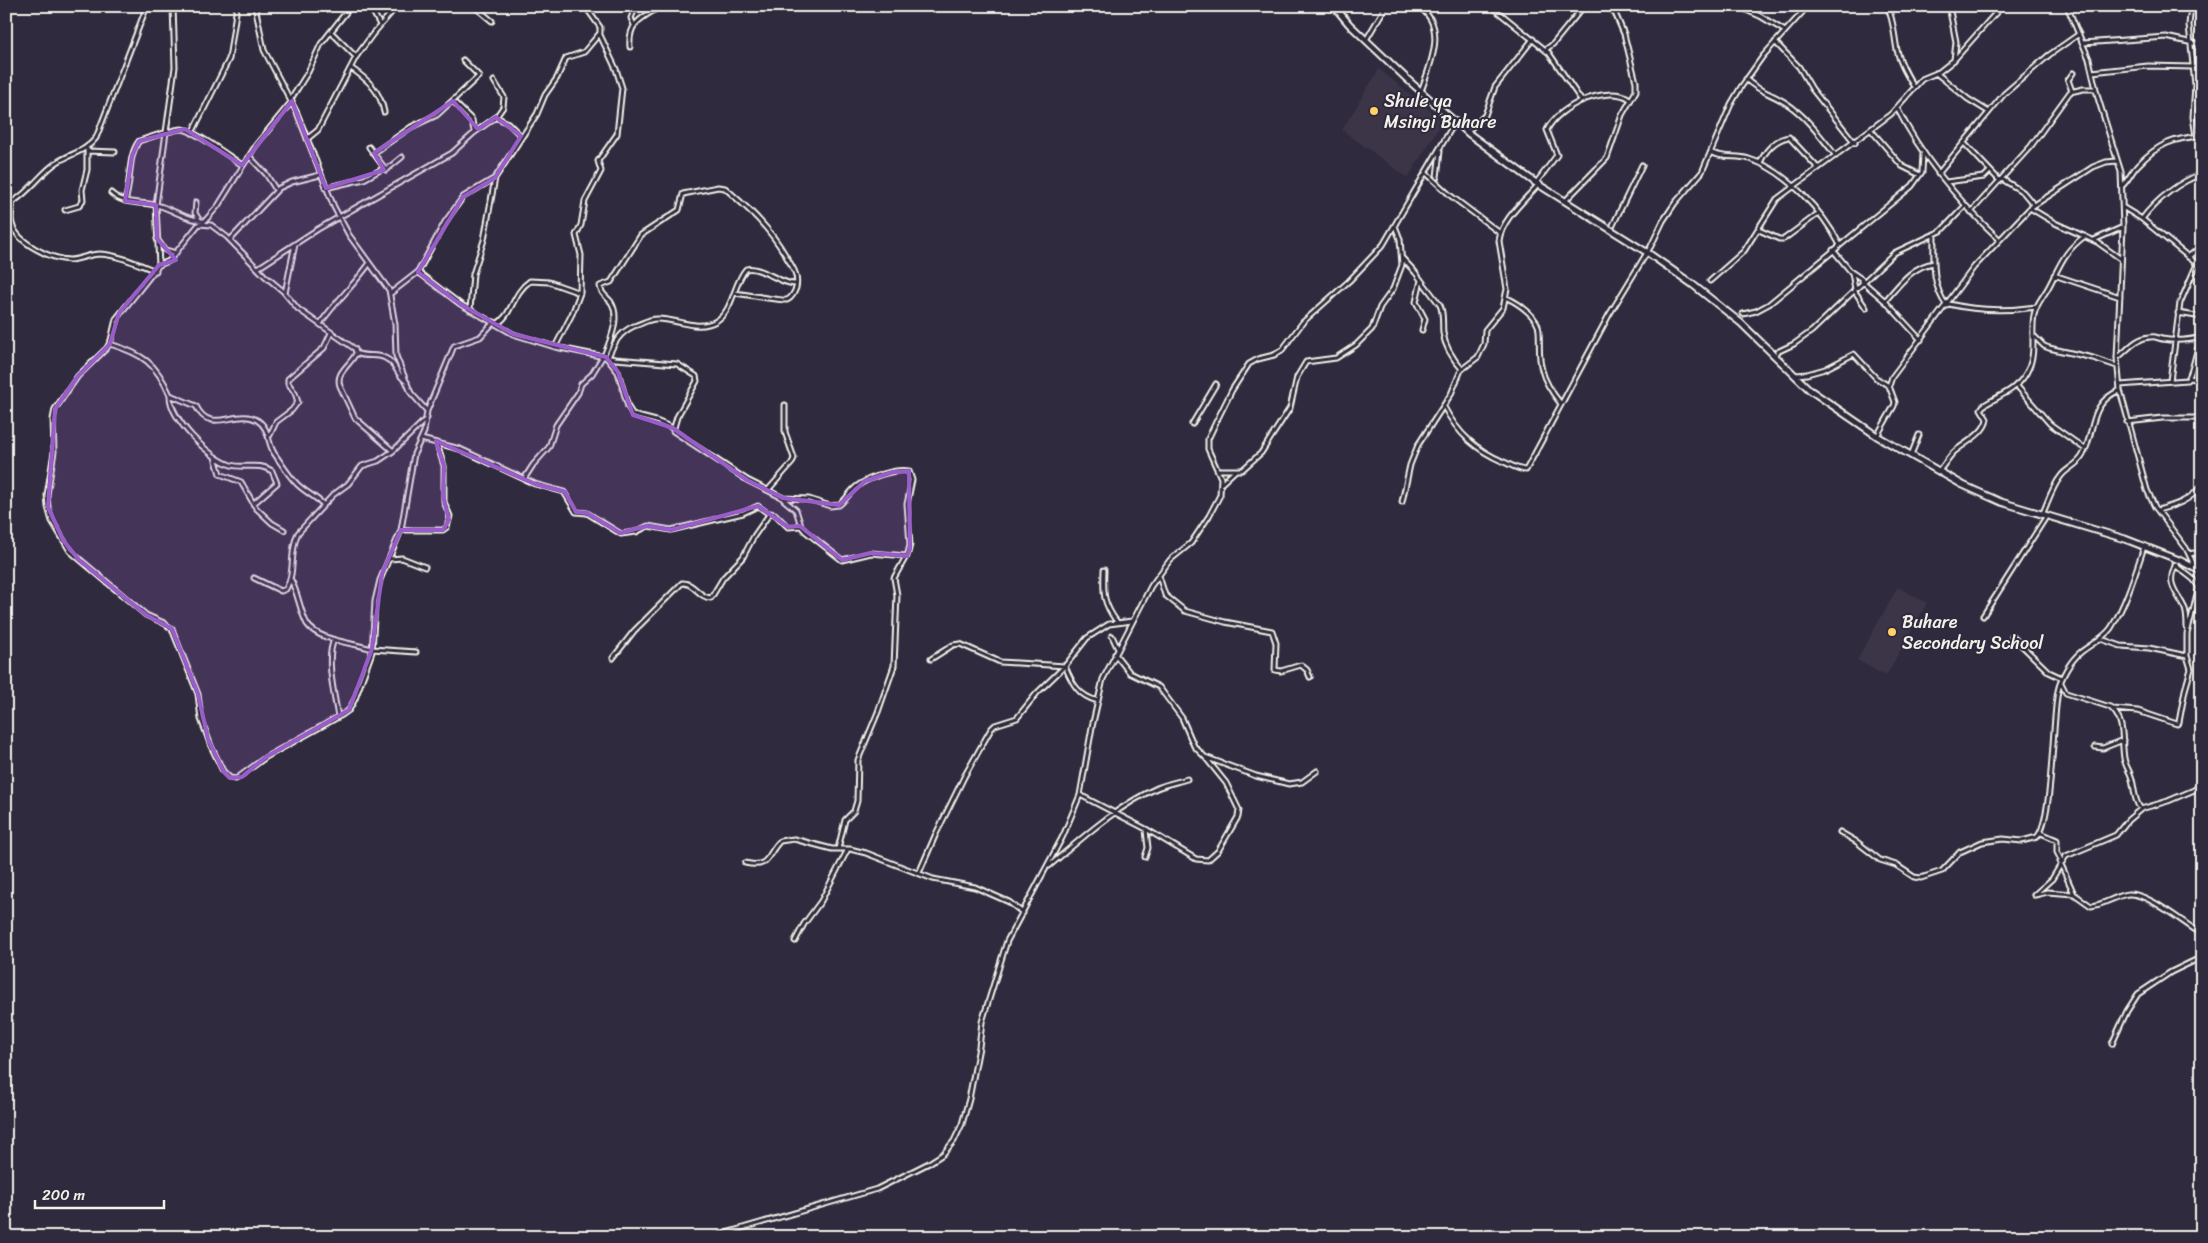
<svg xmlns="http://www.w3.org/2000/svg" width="2208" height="1243" font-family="Sriracha,sans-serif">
<rect width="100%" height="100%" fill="#2f2a3d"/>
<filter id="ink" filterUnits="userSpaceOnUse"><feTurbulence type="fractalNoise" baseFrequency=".02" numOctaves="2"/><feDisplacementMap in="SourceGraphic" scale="10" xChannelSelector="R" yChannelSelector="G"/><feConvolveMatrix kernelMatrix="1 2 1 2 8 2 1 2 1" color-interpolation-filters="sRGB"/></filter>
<g filter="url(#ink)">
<path fill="#3b3647" d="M1379 69 1443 121 1408 178 1342 130Z
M1898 587 1927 603 1886 676 1857 660Z"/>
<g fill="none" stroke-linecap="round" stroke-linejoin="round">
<g stroke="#f4f1e8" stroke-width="7">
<path id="street" d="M173 6 175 67 156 205 159 265 116 319 111 340 107 348 78 376 55 409 53 419 54 452 47 495 48 507 52 521 70 551 146 615 164 623 172 629 198 694 201 719 211 746 223 771 230 778 236 779 266 757 342 715 349 710 355 699 372 652 375 601 380 580 401 530 414 454 424 432 427 411 411 393 396 356 395 324 389 290 349 235 334 207 297 113 264 50 255 6
M370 6 380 25
M474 6 492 21
M1417 6C1449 24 1430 66 1421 91
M1491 6 1549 53 1581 100
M1737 6 1760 16 1785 31
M1887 6C1894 20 1894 35 1897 50 1900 64 1907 75 1914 87
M1949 6 1956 42 1954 60
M2067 6 2089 59 2098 98 2121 172 2123 227 2117 358 2120 390 2147 490 2155 507 2186 548 2195 567
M2191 6 2189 25 2195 85 2193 117 2196 136
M634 25 631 18 636 6
M331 32 356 57
M1366 40 1386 6
M1775 42 1799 67 1812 89 1855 143
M2083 43 2166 37 2202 45
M630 47C628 22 642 18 661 6
M1545 50 1553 44 1584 6
M351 68C368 80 380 90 384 112
M2092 72 2148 66 2193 67
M1936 73 1968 99 1989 112
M1746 79C1757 91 1773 94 1786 103 1805 115 1822 138 1836 156
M2072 91 2068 80 2073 73
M291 99 308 72 321 44 351 6
M453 101 472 120 474 132
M2194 107 2202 98
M1897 108C1923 159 1957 200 1999 239
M496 117 508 123 521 136
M1871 130 1902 166 1920 175
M1467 132 1485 115 1495 87 1533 39
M192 133 229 59 237 6
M307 139 318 130 356 57 372 35 397 6
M1964 143 2000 181
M369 147 386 170 402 157
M87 151 115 152
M374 153 411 127 437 115 479 76 463 60
M1712 153C1726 159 1737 155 1749 159 1786 170 1823 212 1840 245
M249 156 266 174 276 190
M1760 163C1765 151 1775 139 1789 137L1818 168
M1426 173 1451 196 1500 233
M1938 174 2004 94 2049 55 2079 34
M1437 177 1440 151
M2002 179 2023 192 2034 205
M1946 182 1984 177 1990 171
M1536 183 1557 155 1547 130C1558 106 1607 84 1630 99
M2123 185C2129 179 2132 171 2138 165 2158 144 2173 138 2202 136
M325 188 364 179 384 168
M111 193C125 206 143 201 160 206 176 211 187 220 204 221
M6 199 14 201C32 190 42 171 59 161 73 153 86 151 96 138L147 6
M13 201C12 208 10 217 12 224 17 243 51 259 69 260 79 260 89 254 100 254 119 255 138 264 156 271
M125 201C132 181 127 157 139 141 145 139 176 129 181 129 193 129 230 157 242 165
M1565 201 1607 158 1622 115 1636 91V82L1624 34 1615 13 1608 6
M196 202 195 213 200 221
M2030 208 2055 223 2097 242 2121 259
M2124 208 2142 219 2202 268
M65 210 79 206 83 200 82 190 87 170V148
M1971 212 2031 146 2070 92 2083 89H2096
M2142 219C2156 200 2180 181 2202 174
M203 223 218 206 256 145 292 101
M1613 225 1642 165
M1759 230 1779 239H1784L1819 213
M1934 234C1934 259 1931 285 1947 306
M157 239 165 250 176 253
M230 240 279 188 292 182 320 175
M2094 240 2123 227
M1833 250 1852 273 1855 289
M2188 257 2202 246
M1402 258 1415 272 1440 305C1444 314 1442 323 1443 333 1445 347 1453 359 1462 369
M159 265 169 261 199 224 211 225 227 237 265 276 283 291 298 309 355 349 356 353C351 365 335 372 340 386L355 418 393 451
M258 268 318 229 452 153 474 133 496 117 503 107 504 97 494 81
M418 272 445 222 463 197 495 178 537 114 545 95 557 78 566 58 584 52 600 33V27L585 6
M1853 273 1863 280
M2054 275 2120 297
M1421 280 1416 302 1425 319 1422 330
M1710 281 1744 251 1777 199 1891 114 1922 79 1939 72 1954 60 2002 6
M1862 281 1885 301 1921 340
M1854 290 1866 308
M285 293 295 244
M391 293 418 272 460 304 513 334 555 347 615 359 677 364 696 376 697 381 677 417 673 431 747 480 783 498 809 499 830 506 839 505C846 500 849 493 856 487 867 478 895 468 909 471L912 480 907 504 910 545 908 553 894 578 897 595 894 666 878 712 858 760 857 801 854 811 845 820 838 849
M1507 298C1518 303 1539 317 1539 331 1540 344 1538 357 1542 370 1545 383 1553 394 1561 404
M1885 301C1899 285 1912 266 1934 263
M1949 304C1978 311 2008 311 2037 307
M470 310 473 274 484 240 495 178
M2178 313 2202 317
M1743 314 1756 311 1769 304 1912 186 1922 172 1923 154
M320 324C335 302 354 285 369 264
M496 324C512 317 512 293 530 281L549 282 580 293
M2035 337 2044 346 2049 348 2093 358 2117 366
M110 344C143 354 156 363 170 395L196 406C210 436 236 408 257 420 270 428 267 442 274 453 281 463 288 475 297 484 305 492 316 497 324 505
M555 347 572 314 580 293 581 255 576 235 581 225 585 201 601 171 598 161 617 134 622 88 616 69 600 35
M1777 352 1794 344 1812 331 1894 253 1941 231 1965 206
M356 353C366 358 376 353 385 358 397 363 395 374 407 382
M604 356C610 341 621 318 611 302 607 297 600 293 600 286L611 282 641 235 679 210 683 194 718 187 725 188C750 210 769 227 786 256 792 267 799 274 796 288 794 293 792 298 787 300 783 301 743 294 735 293
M606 357 618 372 628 407 633 415 656 421 673 428
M608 357C614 343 620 332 634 326 641 324 649 319 656 319 675 318 697 332 716 321 734 310 733 284 746 269 760 265 781 285 796 284
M2117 358C2128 350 2135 338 2150 337 2155 336 2158 338 2162 339 2173 341 2192 341 2202 336
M1796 375 1807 374 1825 369 1854 354 1876 378 1889 386
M2189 378 2202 380
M2170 381 2180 303 2197 264
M2016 385 2050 424 2085 449
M2120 385 2187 380C2193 375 2196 348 2202 337
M170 395C169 418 210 459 231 465 245 469 259 462 272 471L277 483 253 504
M1444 407C1458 434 1476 450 1504 462 1511 465 1518 470 1526 470L1609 315 1651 246 1663 221 1675 203 1702 172 1731 104 1741 87 1763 56 1808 6
M427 411 454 346 480 337 494 322
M2199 418 2202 436
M2127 422 2163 418H2202
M1192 424 1216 384
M270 435 276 422 292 410 298 402 295 393 288 383V379L324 348 331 333
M1877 436 1894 406 1895 402 1889 386 1892 377 1974 267 2030 208 2093 167 2106 162 2117 161
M421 439 460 449 535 484 564 492 576 512 587 513 621 534 636 532 648 526 671 530 743 513 758 506 769 514
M1911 455 1919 435
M215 457 220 474 241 482 256 508 272 523 284 530
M1218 470H1242L1261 453 1290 408 1297 377 1306 362 1336 358 1356 345 1372 329 1380 307 1393 289 1402 265 1400 239 1395 226
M1939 471C1944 465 1948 458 1954 452 1964 443 1985 434 1987 419L1981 409 1983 406C1996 397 2014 391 2023 378 2039 356 2030 337 2034 315 2036 304 2043 297 2048 288 2060 266 2063 252 2085 236
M524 479 533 465 549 447 556 425 578 393 581 384 592 374 603 356
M1222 483 1235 471
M768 490 792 463 794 458 785 432V405
M783 499 796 510 801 526 805 531 842 560 871 553 907 556
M1402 502 1410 465 1418 445 1451 394 1461 370 1478 357 1484 344 1485 330 1503 308 1507 289 1499 241C1501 220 1525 200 1538 185
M2158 510C2176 505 2190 501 2202 485
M2042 515C2048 502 2052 487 2061 476 2067 468 2078 465 2083 455 2096 429 2088 404 2120 390
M402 530H443L447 527 450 516 444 502V466L437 444
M2189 554 2194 553 2202 556
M390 559 402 558 425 567
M2176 564C2165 585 2177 591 2185 609 2187 615 2187 622 2187 628
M1104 570C1103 594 1103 603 1117 622
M1159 576 1165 595 1185 611 1225 622 1272 631 1276 643 1275 670 1281 671 1301 665 1307 670 1310 677
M254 578 281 591 286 589C296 572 289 550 298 533L333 495 348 484 362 466 378 461 393 451 427 418
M291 580C298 593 300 611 307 624 318 641 355 643 372 649
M1983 616 2046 517
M1112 636 1118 649
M2012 636 2049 672 2062 678
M2101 639 2121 646 2149 648 2187 656
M334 640C325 658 335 698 338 717
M372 649 416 652
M1115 654 1130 673 1159 687 1182 718 1194 746 1205 757 1256 776 1289 784 1302 782 1317 771
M613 658 634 631 682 583C694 582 699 598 711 598L723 578 743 557 754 536 770 513 775 514 788 527 801 526
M931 659 953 645 960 644 1000 662 1065 666C1072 683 1078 696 1098 701
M2061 683 2066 693 2110 707C2126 720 2121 740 2124 758 2125 765 2129 770 2131 776 2135 787 2133 800 2141 809
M2113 709 2138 711 2177 724 2179 722 2185 690 2191 669 2187 656V634L2199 587 2193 579 2175 565
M2095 747 2103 748 2123 740
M1080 795 1146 829 1196 859 1208 860 1218 851 1238 817 1239 810 1226 783 1205 757
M1840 832 1857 842 1880 860 1896 865 1914 877 1921 878 1942 871 1960 852 1982 842 2003 839 2022 841 2037 837C2053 821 2052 720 2058 691 2061 677 2070 661 2081 652 2091 644 2103 639 2111 628 2126 604 2135 574 2144 547
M2041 833 2057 840V852L2061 860
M1145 857 1148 848 1146 830
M2060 862 2074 894
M745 863C770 869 766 855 780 841L794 839 832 849H850L866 853 933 879 975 887 1009 902 1023 913
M1049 866C1082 838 1117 806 1157 788 1166 784 1177 782 1187 779
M919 873 935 836 964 777 991 729 995 725 1017 718 1037 693 1065 666 1087 638 1109 624 1132 621
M2034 895 2052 879 2066 856 2116 835 2128 820 2141 809 2168 801 2194 790 2199 786
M2035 895 2047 892 2074 894 2091 906C2104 905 2115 896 2128 894 2148 892 2184 924 2202 934
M795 941 804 924 821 901 848 849
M2112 1044 2127 1011 2138 994 2171 972 2202 957
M712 1237 877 1189 929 1163 943 1154 954 1141 962 1124 969 1099 979 1047 982 1022 1007 941 1063 836 1080 795 1092 727 1103 679 1151 586 1170 560 1191 543 1209 516 1220 495 1221 478 1208 449V439L1216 422 1232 390 1249 364 1258 359 1274 355 1282 350 1303 322 1349 281 1383 245 1455 122"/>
</g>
<g stroke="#f4f1e8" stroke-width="9">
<path id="secondary" d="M1334 6 1349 24 1407 79 1468 133 1536 183 1648 253 1692 284 1741 323 1810 390 1877 436 1963 485 2001 502 2125 539 2179 560 2202 572"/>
</g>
<use href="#street" stroke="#2f2a3d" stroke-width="3"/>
<use href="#secondary" stroke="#2f2a3d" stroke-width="5"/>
</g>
</g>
<path fill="#995dc9" fill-opacity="0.2" stroke="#995dc9" stroke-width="4" stroke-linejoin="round" d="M292 101 326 188 384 170 374 153 453 101 478 129 496 117 521 136 495 178 463 197 418 272 460 304 513 334 606 357 618 372 633 415 673 428 747 480 783 498 839 505 865 481 893 472 909 471 910 549 907 556 871 553 842 560 800 526 788 527 758 506 671 530 647 526 620 533 587 513 576 512 565 492 535 484 436 441 444 466 443 495 449 520 443 530H401L382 574 372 649 349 710 266 757 242 777 230 778 223 771 208 739 198 694 172 629 146 615 79 560 63 540 48 507 55 409 78 376 110 344 119 313 159 265 176 260 157 239 156 205 125 201 132 156 139 141 185 129 242 165Z"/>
<g fill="#ffd166" stroke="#2f2a3d" stroke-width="2">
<circle cx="1374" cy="111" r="5"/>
<circle cx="1892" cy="632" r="5"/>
</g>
<g text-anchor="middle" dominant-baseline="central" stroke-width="4" stroke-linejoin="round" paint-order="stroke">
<g font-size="18" fill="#f4f1e8" stroke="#2f2a3d" text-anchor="start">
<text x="1384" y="101">Shule ya<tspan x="1384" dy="21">Msingi Buhare</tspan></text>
<text x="1902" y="622">Buhare<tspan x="1902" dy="21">Secondary School</tspan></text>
</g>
</g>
<rect width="2208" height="1243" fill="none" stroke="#2f2a3d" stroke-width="25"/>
<rect x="12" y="12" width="2183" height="1218" fill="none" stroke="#f4f1e8" stroke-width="2" filter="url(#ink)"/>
<path d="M35 1200v8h129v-8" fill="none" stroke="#f4f1e8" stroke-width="2.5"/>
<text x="42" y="1200" font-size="15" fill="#f4f1e8" stroke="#2f2a3d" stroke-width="4" paint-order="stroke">200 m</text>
</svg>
